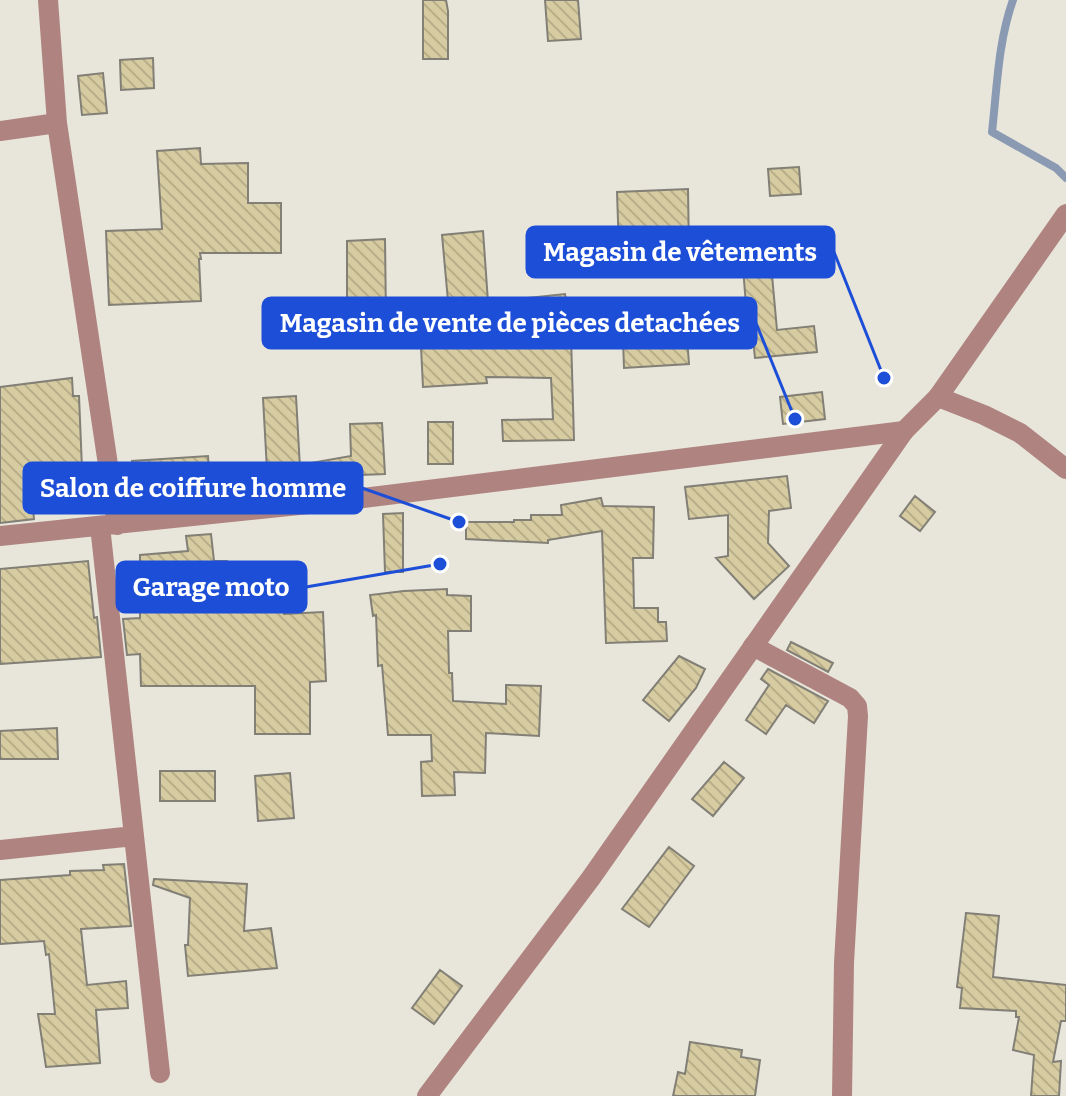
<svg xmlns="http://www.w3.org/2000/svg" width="1066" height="1096" font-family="Bitter,serif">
<defs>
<pattern id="building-back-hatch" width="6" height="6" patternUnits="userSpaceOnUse" patternTransform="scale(2)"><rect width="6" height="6" fill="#d7cca1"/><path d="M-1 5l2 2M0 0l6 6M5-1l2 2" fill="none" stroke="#b8af8a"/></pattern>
</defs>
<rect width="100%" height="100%" fill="#e8e5da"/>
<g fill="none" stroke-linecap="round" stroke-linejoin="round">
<path stroke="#8b9ab3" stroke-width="8" d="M1013 0C998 42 997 88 992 132L1056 168 1066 178"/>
</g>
<path fill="url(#building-back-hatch)" stroke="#827f76" stroke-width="2" d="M423 0H446L448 11V59H423Z
M545 0H578L581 39 548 41Z
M153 58 154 88 121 90 120 60Z
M103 73 107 113 82 115 78 76Z
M200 148 201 164 248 163V203H281V253H200L201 259H199L201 301 109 305 106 231 162 229 157 151Z
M799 167 801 194 770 196 768 169Z
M688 189 689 251 619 250 617 192Z
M483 231 488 302 565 294 571 336 574 440 503 441 502 420 553 419 551 378 486 377 487 383 423 387 421 347 418 348 416 314 449 312 442 235Z
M385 239 386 318H347V241Z
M770 253 777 330 814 326 817 352 755 358 752 330H748L742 255Z
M685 310 689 364 624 368 622 311Z
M72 378 73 396H79L83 493H82V503L33 509 34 519 0 523V387Z
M822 392 825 419 783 424 780 397Z
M296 396 301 486 268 488 263 398Z
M428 422H453V464H428Z
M382 423 385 474 307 477 305 464 351 456 350 424Z
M208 456 210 486 194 487 195 499 138 502 137 491H134L132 461Z
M787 476 791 508 769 511 768 543 789 566 754 599 716 558 728 556V515L689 519 685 487Z
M915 496 935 512 920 531 900 516Z
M601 498 603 506 654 507 653 558H633L634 608H658V622H666L667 641 606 643 602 531 548 540V543L466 539V522H514V520H531V515H562L561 505Z
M403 513V572H385L383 514Z
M211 534 214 561H227V584H284V614L323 612 326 681 310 682V734H255V686H141L140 654 127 655 123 619 140 618V555L188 551 186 536Z
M88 561 94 618 97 617 101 657 0 664V569Z
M447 589V595L471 596V631H448L449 673H452L453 701 506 704V685L541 686 539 736 486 733 485 773 454 772 455 795 422 796 421 762 432 761 431 735H388L382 665 378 666 376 615 373 616 370 595 404 591Z
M791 642 833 663 828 672 787 650Z
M679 656 705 669 696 688 669 721 643 700Z
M768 669 828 701 814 723 786 705 766 734 746 720 769 685 761 679Z
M57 728 58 759H0V731Z
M724 762 744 778 713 816 692 799Z
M160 771H215V801H160Z
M290 773 294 818 258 821 255 776Z
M669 847 694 866 649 927 622 909Z
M124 864 131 926 81 929 87 985 126 981 128 1008 96 1010 100 1063 46 1067 38 1014H55L49 954 46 955 44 941 0 944V880L70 875V871L104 870 103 865Z
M154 879 247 884 244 931 271 928 277 968 188 976 185 945H188L190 898 153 885Z
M966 913 999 916 993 977 1066 985V1021H1061L1053 1062 1061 1061 1059 1096H1031L1034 1055 1013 1050 1019 1017H1016V1011L960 1008 962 988 957 987Z
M440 970 462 986 434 1024 412 1008Z
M690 1042 742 1050 741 1057 760 1060 755 1096H673L678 1072 685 1074Z"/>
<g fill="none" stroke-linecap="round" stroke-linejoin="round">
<path stroke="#af8480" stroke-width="20" d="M48 0 57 123 117 525
M0 131 57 123
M938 397 984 415 1020 433 1066 469
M100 526 160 1073
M0 536 347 500 904 431
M753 646 850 698 857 706 858 716 844 963 842 1096
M0 850 134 836"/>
<path stroke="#af8480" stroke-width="20" d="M427 1096 591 878 904 431 938 397 1066 214"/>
</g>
<path fill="none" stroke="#1d4ed8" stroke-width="3" d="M884 378L834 252M795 419L756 323M459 522L362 488M440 564L306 587"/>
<g fill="#1d4ed8" stroke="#fff" stroke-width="3">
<circle cx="884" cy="378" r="8"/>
<circle cx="795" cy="419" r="8"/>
<circle cx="459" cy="522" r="8"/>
<circle cx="440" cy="564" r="8"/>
</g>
<g fill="#1d4ed8" stroke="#1d4ed8" stroke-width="3">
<rect x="527" y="227" width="307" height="50" rx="8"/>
<rect x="263" y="298" width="493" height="50" rx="8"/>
<rect x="24" y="463" width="338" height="50" rx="8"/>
<rect x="117" y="562" width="189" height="50" rx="8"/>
</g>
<g font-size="26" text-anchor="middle" font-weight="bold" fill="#fff">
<text x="680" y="261">Magasin de vêtements</text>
<text x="510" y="332">Magasin de vente de pièces detachées</text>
<text x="193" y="497">Salon de coiffure homme</text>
<text x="211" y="596">Garage moto</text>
</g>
</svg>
